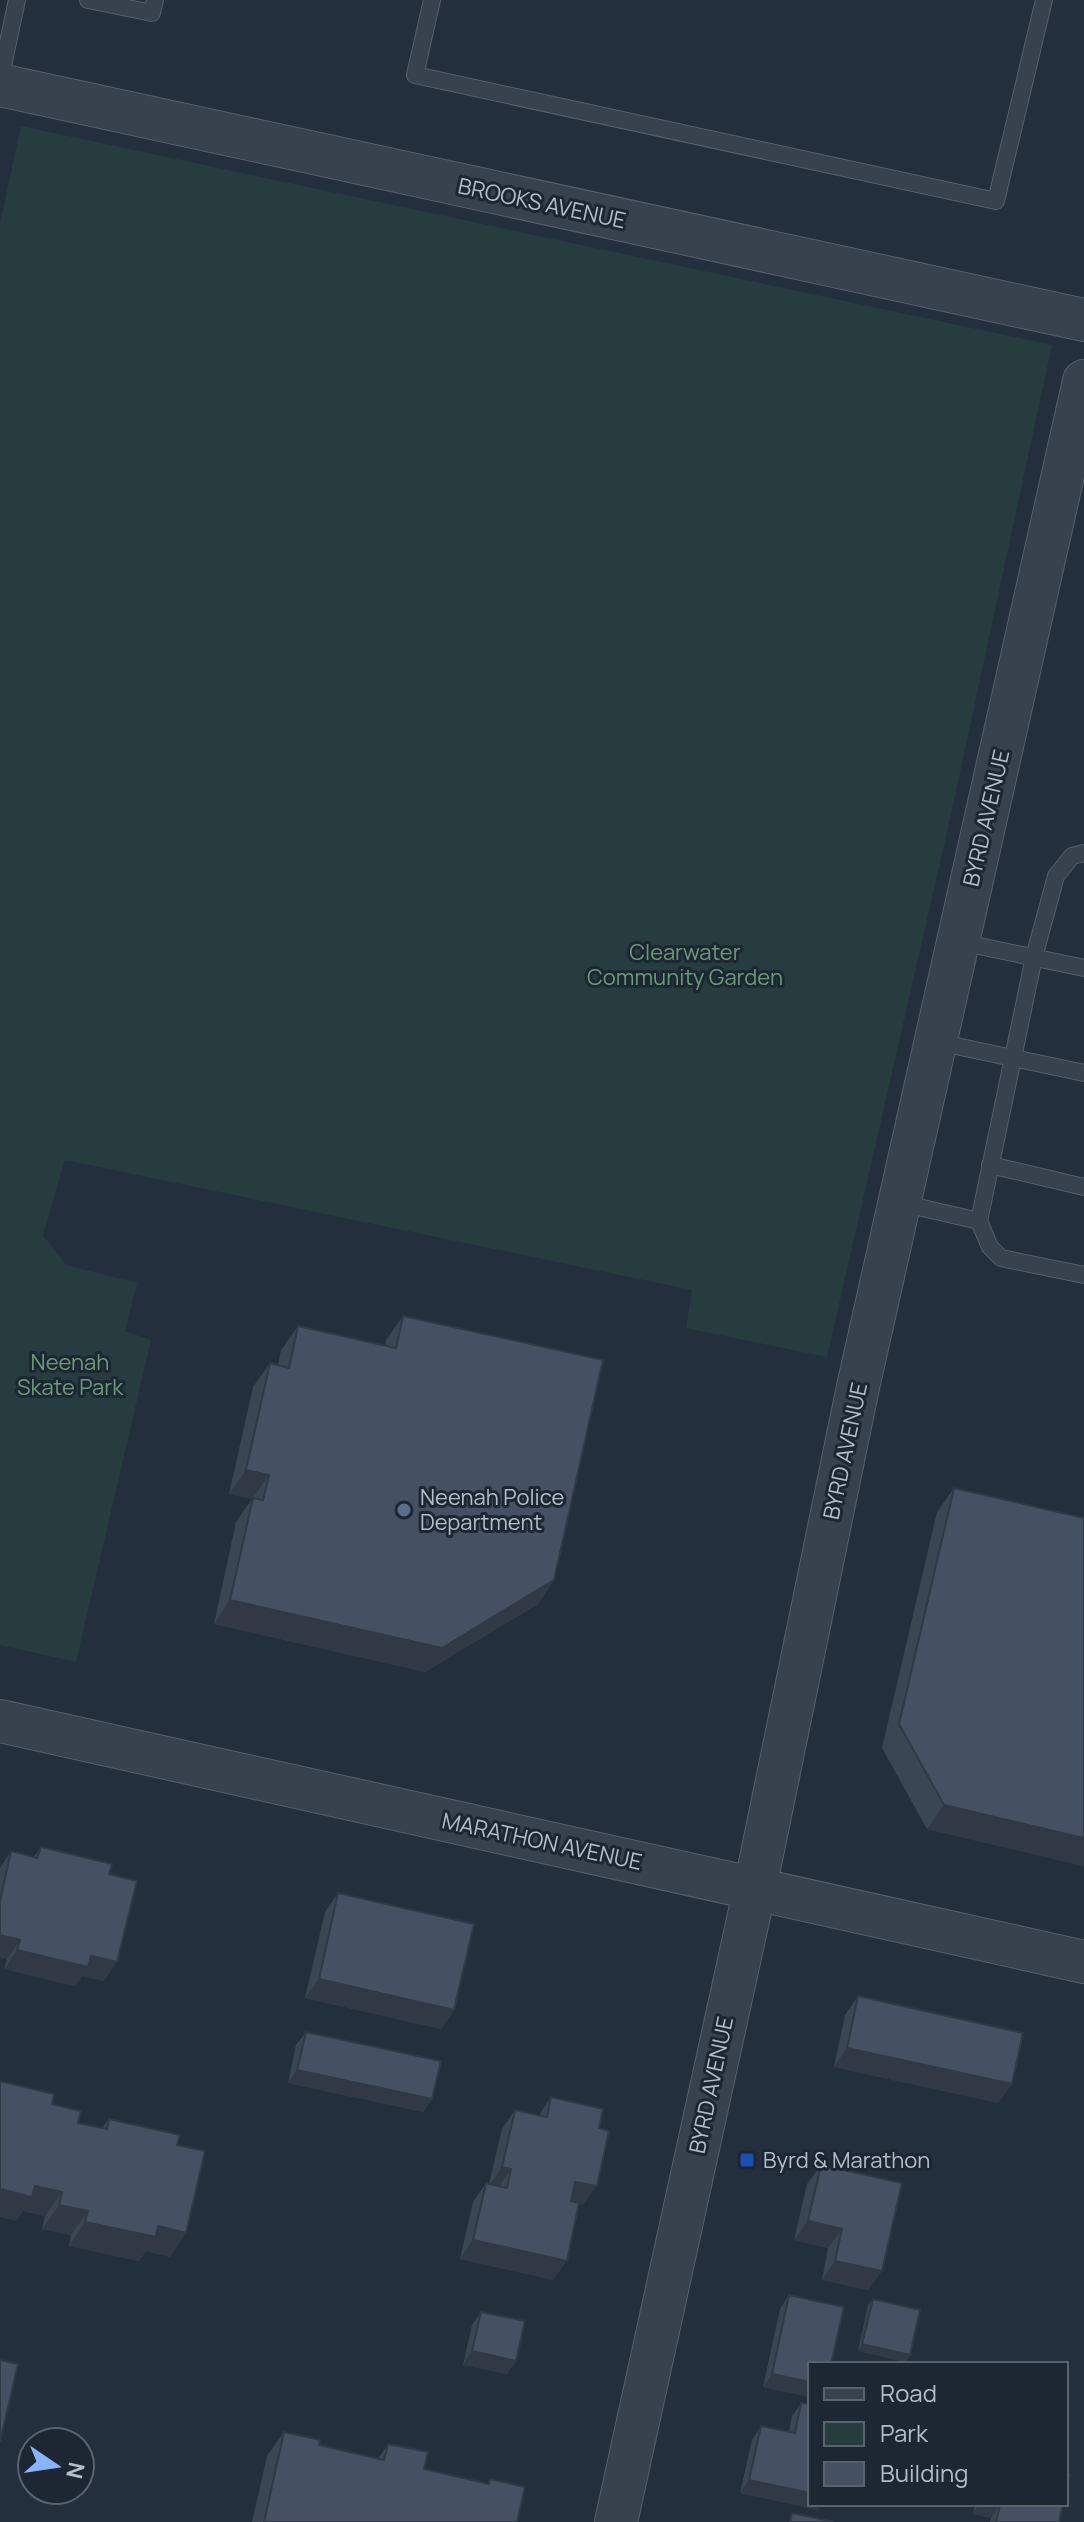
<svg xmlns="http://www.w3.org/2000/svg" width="1084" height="2522" font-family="Manrope,sans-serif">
<rect width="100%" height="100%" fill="#242f3e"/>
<path fill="#263c3f" d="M21 126 1052 345 950 819 827 1357 686 1328 692 1290 65 1160 43 1235 66 1265 137 1283 125 1331 151 1340 76 1662 0 1645V223Z"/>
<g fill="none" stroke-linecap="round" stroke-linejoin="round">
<g stroke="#565f6c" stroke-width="18">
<path id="service" d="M88 0 152 13 155 0
M432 0 415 75 996 201 1044 0
M0 80 17 0
M1084 853 1072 856 1056 876 1034 957 979 1221 990 1247 1001 1258 1084 1275
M960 942 1084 968
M937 1042 1084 1073
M990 1165 1084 1187
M901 1203 979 1221"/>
</g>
<g stroke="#565f6c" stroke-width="44">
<path id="tertiary" d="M0 85 1084 320
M0 1721 1084 1962
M616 2522 755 1888 858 1387 1084 381"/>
</g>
<use href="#service" stroke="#38414e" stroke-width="16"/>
<use href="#tertiary" stroke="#38414e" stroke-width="42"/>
</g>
<path fill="#3b4654" d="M403 1316 554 1580 538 1604 425 1672 214 1624 236 1522 252 1499 229 1494 253 1387 270 1363 278 1365 281 1350 298 1326 385 1346 386 1340Z
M954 1488 1084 1866 927 1829 882 1748 937 1512Z
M41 1847 109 1874 104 1981 82 1976 75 1986 4 1969 7 1959 0 1957V1868L11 1851 34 1857Z
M338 1893 454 2010 441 2029 305 1998 325 1912Z
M858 1996 1012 2084 998 2103 834 2067 845 2015Z
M306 2032 432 2099 423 2112 288 2083 296 2045Z
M551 2097 583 2205 579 2204 553 2280 460 2259 473 2202 486 2183 489 2184 502 2129 515 2110 539 2115Z
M52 2104 78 2123 102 2128 109 2119 177 2145 170 2257 146 2251 139 2261 69 2246 71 2235 42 2229 45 2216 23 2211 16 2221Z
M821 2165 882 2271 868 2290 822 2280 828 2248 794 2240 807 2184Z
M789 2295 810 2364V2397L763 2387 780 2309Z
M873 2299 910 2355 905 2362 858 2351 868 2305Z
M481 2312 516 2361 507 2374 463 2365 472 2325Z
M801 2403 810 2504H822L818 2510 740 2493 752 2440 761 2426 789 2432 792 2416Z
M284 2432 319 2445 378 2459 388 2444 424 2469 487 2484 490 2479 517 2522H252L267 2456Z
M975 2504H1063L1059 2522H990L991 2518 973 2514Z"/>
<path fill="#303945" d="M246 1470 269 1475 252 1499 229 1494Z
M554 1580 538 1604 425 1672 214 1624 230 1600Z
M944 1805 1084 1838V1866L927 1829Z
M0 1935 20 1940 7 1959 0 1957Z
M17 1950 91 1956 117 1962 104 1981 82 1976 75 1986 4 1969Z
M319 1979 454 2010 441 2029 305 1998Z
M847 2048 1012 2084 998 2103 834 2067Z
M297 2070 432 2099 423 2112 288 2083Z
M502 2167 511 2169 498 2188 489 2186Z
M575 2182 597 2186 583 2205 562 2201Z
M35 2186 62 2192 45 2216 23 2211 16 2221 0 2217V2189Z
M59 2205 88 2211 71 2235 42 2229Z
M808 2221 842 2229 828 2248 794 2240Z
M85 2222 158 2226 186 2233 170 2257 146 2251 139 2261 69 2246Z
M473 2240 567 2261 553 2280 460 2259Z
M835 2261 882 2271 868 2290 822 2280Z
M862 2344 910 2355 905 2362 858 2351Z
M472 2351 516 2361 507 2374 463 2365Z
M772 2374 810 2382V2397L763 2387Z
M749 2480 810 2493V2504H822L818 2510 740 2493Z
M979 2504H998L1000 2505 991 2518 973 2514Z"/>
<path fill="#455162" stroke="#303945" stroke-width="2" d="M403 1316 603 1360 554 1580 442 1648 230 1600 253 1498 263 1500 269 1475 246 1470 270 1363 289 1368 298 1326 396 1348Z
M954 1488 1084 1518V1838L944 1805 899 1724Z
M41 1847 112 1864 109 1874 137 1881 117 1962 91 1956 88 1967 17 1950 20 1940 0 1935V1901L11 1851 37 1858Z
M338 1893 474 1924 454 2010 319 1979Z
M858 1996 1023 2033 1012 2084 847 2048Z
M306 2032 441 2061 432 2099 297 2070Z
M0 2081 54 2094 52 2104 81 2111 78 2123 107 2129 109 2119 180 2135 177 2145 205 2151 186 2233 158 2226 156 2237 85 2222 88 2211 59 2205 62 2192 35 2186 32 2197 0 2189Z
M551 2097 603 2109 599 2128 609 2131 597 2186 575 2182 571 2201 579 2203 567 2261 473 2240 486 2183 507 2188 511 2169 502 2167 515 2110 547 2117Z
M821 2165 902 2183 882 2271 835 2261 842 2229 808 2221Z
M789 2295 844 2307 831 2364H810V2382L772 2374Z
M873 2299 920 2310 910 2355 862 2344Z
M481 2312 525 2321 516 2361 472 2351Z
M0 2360 18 2364 0 2442Z
M801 2403 810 2404V2493L749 2480 761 2426 795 2433Z
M284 2432 320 2440 319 2445 384 2460 388 2444 428 2452 424 2469 489 2484 490 2479 525 2487 517 2522H264Z
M1066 2473 1070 2474 1066 2491Z
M998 2504H1063L1059 2522H996L1000 2505Z
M792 2513 834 2522H790Z"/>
<circle fill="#5c6f8a" stroke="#1d2633" stroke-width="3" cx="404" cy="1510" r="8"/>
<rect fill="#1a4fb4" stroke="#1d2633" stroke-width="3" x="739" y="2152" width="16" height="16" rx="4"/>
<g text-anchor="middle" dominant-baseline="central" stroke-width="6" stroke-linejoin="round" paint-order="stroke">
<g font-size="22" fill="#b4bcc9" stroke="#1d2633">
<text transform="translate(542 203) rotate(12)">BROOKS AVENUE</text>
<text transform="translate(986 818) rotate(-77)">BYRD AVENUE</text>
<text transform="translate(845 1451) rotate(-78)">BYRD AVENUE</text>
<text transform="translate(542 1841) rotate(12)">MARATHON AVENUE</text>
<text transform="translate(711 2085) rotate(-78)">BYRD AVENUE</text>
</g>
<g font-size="22" fill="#6b9a76" stroke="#1d2633">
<text x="685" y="952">Clearwater<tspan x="685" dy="25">Community Garden</tspan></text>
<text x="70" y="1362">Neenah<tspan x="70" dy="25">Skate Park</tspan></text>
</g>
<g font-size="22" fill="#b4bcc9" stroke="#1d2633" text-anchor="start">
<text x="420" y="1497">Neenah Police<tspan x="420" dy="25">Department</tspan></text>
<text x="763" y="2160">Byrd &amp; Marathon</text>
</g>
</g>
<rect x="808" y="2362" width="260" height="144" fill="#1d2633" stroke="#59626f" stroke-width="2"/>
<rect x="824" y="2388" width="40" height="12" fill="#38414e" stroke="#59626f" stroke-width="2"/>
<text x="880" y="2402" font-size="24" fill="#b4bcc9">Road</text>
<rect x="824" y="2422" width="40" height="24" fill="#263c3f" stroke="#59626f" stroke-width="2"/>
<text x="880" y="2442" font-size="24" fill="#b4bcc9">Park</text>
<rect x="824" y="2462" width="40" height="24" fill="#455162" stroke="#59626f" stroke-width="2"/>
<text x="880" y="2482" font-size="24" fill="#b4bcc9">Building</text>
<g transform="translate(56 2466) rotate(103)"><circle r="38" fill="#1d2633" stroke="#59626f" stroke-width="2"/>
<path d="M0-6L14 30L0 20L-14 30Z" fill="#8ab4f8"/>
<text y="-12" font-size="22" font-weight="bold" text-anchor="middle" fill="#b4bcc9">N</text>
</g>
</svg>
